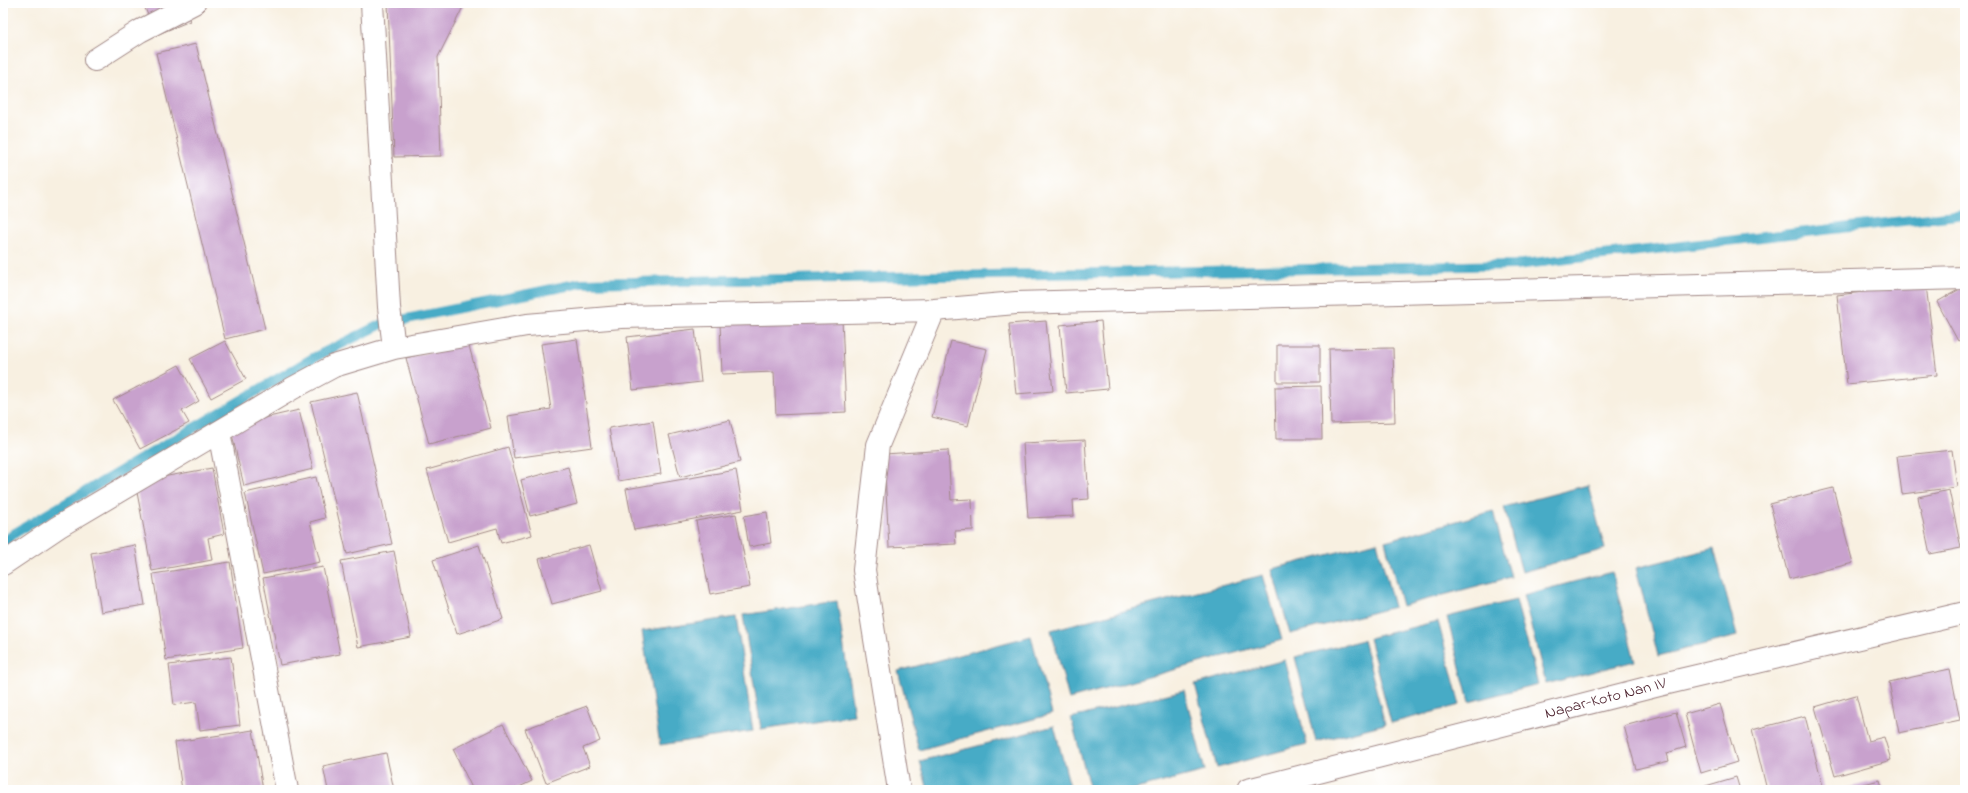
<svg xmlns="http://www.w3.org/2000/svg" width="1968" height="793" font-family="'Indie Flower',sans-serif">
<rect width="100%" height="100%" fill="#fff"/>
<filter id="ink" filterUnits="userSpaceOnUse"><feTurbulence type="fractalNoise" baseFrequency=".025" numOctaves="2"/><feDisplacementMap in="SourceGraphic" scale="8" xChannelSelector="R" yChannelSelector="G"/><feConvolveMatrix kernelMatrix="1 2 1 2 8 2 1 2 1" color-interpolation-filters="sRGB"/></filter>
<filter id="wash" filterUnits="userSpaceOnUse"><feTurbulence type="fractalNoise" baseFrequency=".012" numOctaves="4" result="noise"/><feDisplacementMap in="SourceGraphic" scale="16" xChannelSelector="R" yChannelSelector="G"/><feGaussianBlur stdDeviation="0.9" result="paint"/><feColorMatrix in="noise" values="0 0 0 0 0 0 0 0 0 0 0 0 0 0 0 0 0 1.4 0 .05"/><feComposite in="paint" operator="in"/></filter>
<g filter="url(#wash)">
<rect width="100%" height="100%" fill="#f8f0e1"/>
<path fill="#47abc6" stroke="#486578" d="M1588 485 1605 549 1522 572 1504 507Z
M1493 511 1511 577 1402 606 1385 541Z
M1377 542 1394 607 1290 634 1272 569Z
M1714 548 1737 636 1658 656 1636 568Z
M1612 572 1635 661 1546 684 1523 595Z
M1263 575 1282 640 1069 699 1051 630Z
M1516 600 1538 684 1469 702 1447 617Z
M837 601 854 715 761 729 743 615Z
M736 617 753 731 660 745 642 631Z
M1438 621 1460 705 1391 723 1369 638Z
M1031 636 1052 714 919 750 898 671Z
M1363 640 1385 724 1316 742 1295 657Z
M1285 660 1307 744 1217 768 1195 684Z
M1184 690 1205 771 1132 790H1090L1071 718Z
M1054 726 1071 790H928L920 761Z"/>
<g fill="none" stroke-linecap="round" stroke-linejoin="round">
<path stroke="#47abc6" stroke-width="10" d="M3 543 15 533 313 358 382 324 581 283 1515 265 1965 214"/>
</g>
<g id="blocks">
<path fill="#c8a1cd" d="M143 3H182L190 21 156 35Z
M388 3H465L438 57 441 156 394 157Z
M196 44 265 329 225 339 156 53Z
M1926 285 1937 375 1847 384 1837 295Z
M1965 286V337L1958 341 1937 302Z
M842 319 846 412 776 415 774 372 722 374 720 323Z
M1046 321 1053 391 1016 394 1009 324Z
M1101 321 1108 389 1066 393 1060 325Z
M695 329 701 382 633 390 627 337Z
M577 339 592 447 514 458 508 416 551 409 541 344Z
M225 341 246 379 211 398 190 359Z
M951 341 987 349 968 426 932 417Z
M468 342 491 428 429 444 406 358Z
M1277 345H1320V382H1277Z
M1393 348 1395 422 1331 424 1329 349Z
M179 365 199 401 182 411 189 423 140 449 113 400Z
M1321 386 1322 439H1276L1275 387Z
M357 392 392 544 347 554 311 402Z
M299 410 313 469 244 486 230 426Z
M730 420 740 462 680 477 669 435Z
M653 421 661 474 618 481 609 428Z
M1085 440 1089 499 1073 500 1074 516 1028 518 1023 443Z
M508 447 532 535 501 543 497 528 448 542 427 470Z
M948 450 951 500 972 499 973 530 955 531 956 544 889 547 884 454Z
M1952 450 1957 487 1902 494 1897 456Z
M568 467 577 504 530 516 521 480Z
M212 468 224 534 208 538 212 560 152 571 135 482Z
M736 470 743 510 634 530 626 489Z
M316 477 325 518 310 522 320 562 263 574 245 493Z
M1833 488 1853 563 1789 579 1770 504Z
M1949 490 1961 548 1930 554 1918 497Z
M1965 504V521H1964L1961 505Z
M767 512 771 543 749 547 744 516Z
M736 514 750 587 710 594 696 521Z
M135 545 145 605 101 612 91 553Z
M479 545 503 619 457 634 433 560Z
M589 545 602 591 552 604 539 559Z
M394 551 411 637 358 647 341 561Z
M230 562 243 648 166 660 153 574Z
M323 567 340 654 280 665 263 578Z
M231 657 240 725 200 730 196 702 174 705 169 665Z
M1950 669 1960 720 1899 733 1889 682Z
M1856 695 1868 741 1884 737 1891 760 1835 776 1815 707Z
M1720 704 1737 762 1701 773 1685 714Z
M587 706 600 741 583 748 590 766 546 783 525 729Z
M1676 712 1686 747 1667 753 1669 761 1636 769 1624 726Z
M1805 716 1824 790H1767L1752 730Z
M503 724 532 781 513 790H473L453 749Z
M253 730 263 790H182L175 742Z
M386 753 394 790H328L323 766Z
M1736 777 1740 790H1692Z
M1880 780 1883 790H1843V789Z"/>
</g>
</g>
<g filter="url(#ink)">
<use href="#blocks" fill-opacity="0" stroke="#a18886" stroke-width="1"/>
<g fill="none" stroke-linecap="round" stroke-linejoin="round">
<g stroke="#a18886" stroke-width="24">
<path id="minor" d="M372 3 389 307 394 348
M95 60 140 31 194 3
M219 432 287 790
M3 564 58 527 293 388 334 366 394 348 527 325 621 317 934 310 1016 303 1965 278
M899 790 864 570 878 445 934 310"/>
</g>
<g stroke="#a18886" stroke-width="24">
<g id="tertiary">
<path id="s1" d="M1248 790 1659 685 1965 613"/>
</g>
</g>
<use href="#minor" stroke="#fff" stroke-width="22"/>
<use href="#tertiary" stroke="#fff" stroke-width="22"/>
</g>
</g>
<g text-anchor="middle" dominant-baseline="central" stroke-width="3" stroke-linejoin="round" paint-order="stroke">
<g font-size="16" fill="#4a1f2b" stroke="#fff">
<text stroke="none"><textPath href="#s1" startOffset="369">Napar-Koto Nan IV</textPath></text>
</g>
</g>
<rect width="1968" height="793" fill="none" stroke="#fff" stroke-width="16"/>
</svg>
